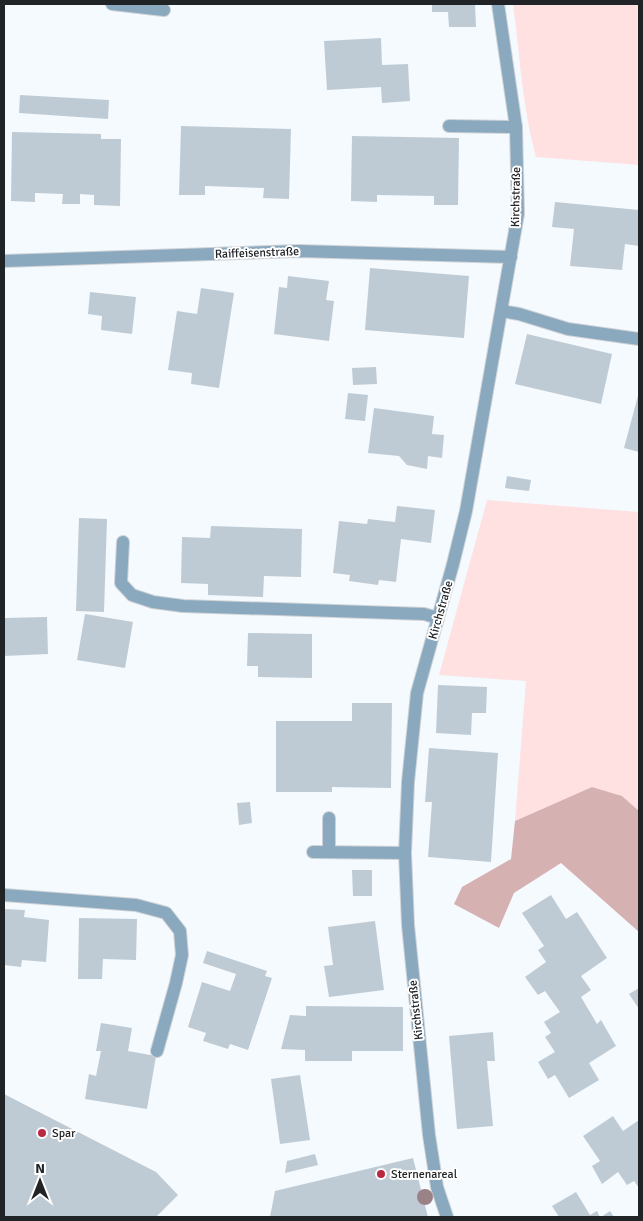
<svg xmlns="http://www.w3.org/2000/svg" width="643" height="1221" font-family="Signika,sans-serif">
<rect width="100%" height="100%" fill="#f5fafe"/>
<path fill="#ffe1e1" d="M513 4H639V165L536 157C522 107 520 55 513 4Z
M487 500 639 512V811L622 796 592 787 515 821 526 681 439 675Z"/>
<path fill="#d6b1b2" d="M592 787 622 796 639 811V932L561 863 514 893 499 928 454 904 462 887 511 859 515 821Z"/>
<path fill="#bfcbd4" d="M432 4H475L476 27H449L448 12H432Z
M381 38 382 65 408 64 410 101 382 103 381 87 327 90 324 41Z
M20 95 109 100 108 119 19 113Z
M181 126 291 129 289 199 263 198 264 188 205 186V195H179Z
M12 132 101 134V139H121L120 206 94 205V195L80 194V204H62L63 194 35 193V202L11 201Z
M352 136 459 138 458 205H434V196L377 195V202L351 201Z
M555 202 639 210V246L625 244 622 270 570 266 574 229 552 227Z
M370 268 469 276 464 338 365 330Z
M288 276 329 281 326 300 334 301 329 341 274 334 279 287 287 288Z
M201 288 234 293 219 388 191 384 192 373 168 370 177 311 197 314Z
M90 292 136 297 132 334 101 330 102 316 88 314Z
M527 334 612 354 601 404 515 384Z
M376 367 377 384 353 385 352 368Z
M639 392V452L624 448Z
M348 393 368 395 365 421 345 419Z
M374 408 434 416 432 434 444 435 442 458 428 456 427 469 407 465 399 456 368 453Z
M507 476 531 480 529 491 505 488Z
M397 506 435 510 431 543 401 539 396 582 379 580 378 585 349 581 350 575 333 573 339 521 367 524 368 519 395 522Z
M79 518 107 519 104 612 76 611Z
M211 526 302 529 301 577 264 576 263 597 208 595V584L181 583 182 537 210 538Z
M85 614 133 622 125 668 77 660Z
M47 617 48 654 4 656V618Z
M248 633 312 634V678L258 677V666H247Z
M438 685 487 687 486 713H472L471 735 436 733Z
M352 703H392L391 788 332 787V792H276V721H352Z
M429 748 498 753 491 862 428 857 432 802H425Z
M250 802 252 823 239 825 237 803Z
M352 870H372V896H353Z
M551 895 566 919 577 912 607 958 581 976 591 990 581 997 597 1024 601 1020 616 1046 589 1063 599 1080 569 1098 555 1075 548 1079 538 1062 555 1052 545 1037 551 1033 544 1022 560 1012 545 991 538 995 525 977 546 962 538 950 544 946 522 913Z
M4 909 25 910 24 917 49 920 46 962 22 960 21 967 4 965Z
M79 918 137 919 136 960 103 959 102 979H78Z
M375 921 384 990 329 997 324 966 333 965 328 927Z
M207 951 267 971 265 976 272 978 248 1050 230 1044 228 1049 203 1041 206 1033 188 1027 202 982 230 991 236 974 203 963Z
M639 988V1009L629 994Z
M306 1006 403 1007V1051H352V1061H305V1050L281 1049 290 1015 306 1016Z
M101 1023 132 1028 128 1051 156 1056 147 1109 85 1099 89 1074 96 1076 101 1051H96Z
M493 1032 495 1061H487L493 1126 457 1129 449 1036Z
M300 1075 310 1140 280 1144 271 1079Z
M4 1094 156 1172 178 1195 156 1217H4Z
M613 1116 623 1131 639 1120V1188L634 1181 627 1185 618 1172 602 1184 592 1166 600 1161 583 1136Z
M315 1154 318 1165 285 1173 287 1161Z
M413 1158 428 1217H270L275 1191Z
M576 1192 590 1215 597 1211 600 1217H559L552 1206Z
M610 1211 614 1217H601Z"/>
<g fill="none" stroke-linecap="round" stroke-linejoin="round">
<g stroke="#cfd3d7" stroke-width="14">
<path id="lane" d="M112 4 164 10
M449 126 516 127
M123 542 121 583 132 595 153 602 183 606 424 614 438 618
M329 818V852
M313 852 405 853
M4 895 136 905 166 913 180 931 182 955 176 983 157 1051"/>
</g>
<g stroke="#cfd3d7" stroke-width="14">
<path id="street" d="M4 261 299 251 511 257
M502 311 519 314 568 329 639 339
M447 1217 437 1187 429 1135 408 925 405 853 408 782 417 693 453 564 466 511 518 214 516 127 498 4"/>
</g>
<use href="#lane" stroke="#8aa8be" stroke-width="12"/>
<use href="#street" stroke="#8aa8be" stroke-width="12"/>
</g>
<circle fill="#9b8286" cx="425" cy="1197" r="8"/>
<g fill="#ba2942" stroke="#fff" stroke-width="2">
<circle cx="42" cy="1133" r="5"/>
<circle cx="381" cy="1174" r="5"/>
</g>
<g text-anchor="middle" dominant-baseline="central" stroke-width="4" stroke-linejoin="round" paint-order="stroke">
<g font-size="12" fill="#202427" stroke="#fff">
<text transform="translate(516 197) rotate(-89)">Kirchstraße</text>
<text transform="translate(257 253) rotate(-2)">Raiffeisenstraße</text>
<text transform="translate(441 610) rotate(-74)">Kirchstraße</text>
<text transform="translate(416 1010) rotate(-96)">Kirchstraße</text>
</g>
<g font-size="12" fill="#202427" stroke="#fff" text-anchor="start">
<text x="52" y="1133">Spar</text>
<text x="391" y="1174">Sternenareal</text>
</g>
</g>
<rect width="643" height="1221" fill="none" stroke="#202427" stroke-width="10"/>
<g transform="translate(40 1181)" stroke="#ffffff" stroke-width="4" paint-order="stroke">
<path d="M0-4L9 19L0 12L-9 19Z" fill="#202427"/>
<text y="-8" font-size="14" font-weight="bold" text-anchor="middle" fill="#202427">N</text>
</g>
</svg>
